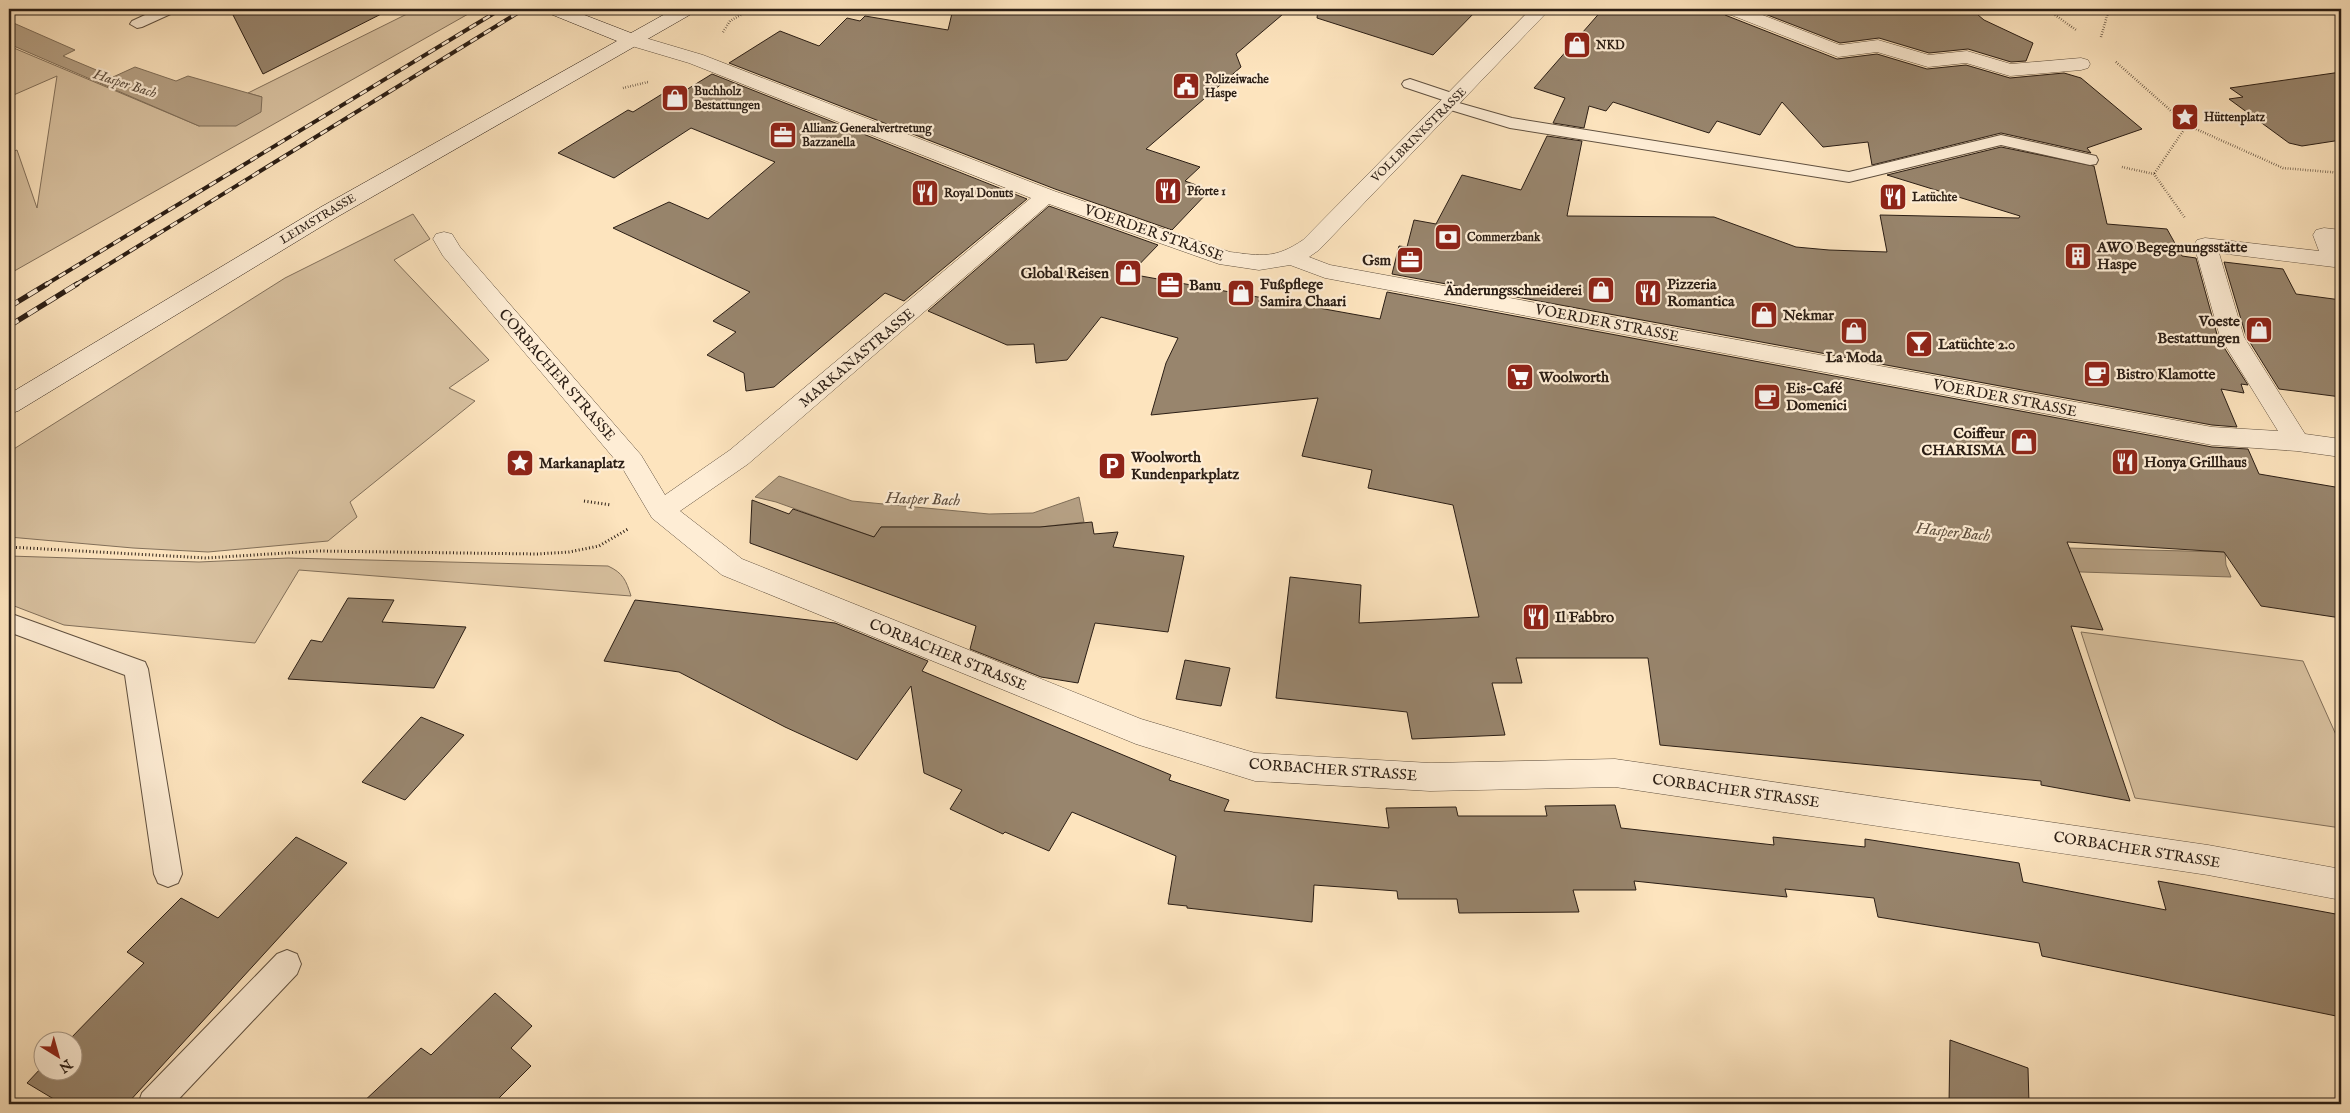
<svg xmlns="http://www.w3.org/2000/svg" width="2350" height="1113" font-family="'IM FELL English',serif">
<rect width="100%" height="100%" fill="#fde4be"/>
<filter id="stains"><feTurbulence type="fractalNoise" baseFrequency=".004" numOctaves="4"/><feColorMatrix values="0 0 0 0 .2 0 0 0 0 .09 0 0 0 0 .02 0 0 0 .5 -.17"/></filter>
<radialGradient id="worn" r=".72"><stop offset=".6" stop-color="#630" stop-opacity="0"/><stop offset="1" stop-color="#630" stop-opacity=".3"/></radialGradient>
<path fill="#d9c2a1" stroke="#82705b" d="M417 9H477L9 274V153L17 150 37 208 57 76 9 97V46L199 126 262 97 248 93Z
M413 214 430 239 394 260 489 360 449 388 475 401 350 502 357 517 328 541 208 552 133 548 9 537V452L285 278Z
M9 556 199 562 288 558 608 566C623 573 626 580 631 596L299 570 255 643 64 625 9 604Z
M2081 632 2303 661 2341 746V828L2135 798Z"/>
<path fill="#b6a185" stroke="#7e6d58" d="M9 21 75 50 63 56 113 77 135 67 176 81 188 76 262 97 261 112 236 126H199L9 44Z
M779 476 852 501 989 514 1033 513 1079 497 1084 522 1040 527H881L874 537 776 502 755 497Z
M2068 548 2225 552 2226 565 2231 577 2052 571Z"/>
<path fill="#98856d" stroke="#2b1e15" d="M230 9H391L263 74Z
M953 9H1289L1236 54 1241 67 1146 149 1200 167 1185 181 1210 190 1172 230 1055 189 729 63 780 31 819 46 847 18 860 21 865 16 948 30Z
M1318 9H1478L1433 55 1317 18Z
M1603 9H1721L1725 15 1837 59 1877 54 1927 69 1966 65 2010 78 2064 73 2081 78 2142 129 2087 148 2091 153 2001 133 1872 165 1868 142 1823 147 1782 102 1760 135 1717 121 1709 133 1613 102 1606 111 1589 106 1584 128 1553 123 1565 98 1534 88Z
M1752 9H1971L1984 20 2033 43 2026 61 2011 62 1968 49 1929 53 1879 38 1840 43Z
M2341 72V140L2302 146 2289 143 2229 99 2243 97 2230 88Z
M712 74 1027 199 904 301 885 293 774 387 746 391 744 373 707 355 736 332 713 321 750 292 613 228 669 202 708 219 775 162 691 128 614 178 558 153 628 110 633 112 675 86 686 90Z
M1547 136 1582 141 1567 216 1714 217 1796 247 1829 250 1887 252 1880 215 2019 218 2020 216 1887 175 2001 147 2094 166 2107 224 2167 229 2182 256 2196 258 2218 338 2248 385 2241 384 2244 393 2221 389 2237 427 2212 425 1392 274 1399 246 1407 247 1414 220 1436 224 1462 175 1521 190Z
M1049 206 1158 245 1130 274 1380 319 1387 292 2212 447 2248 449 2259 474 2341 488V618L2261 606 2224 552 2067 542 2103 630 2071 626 2130 801 2041 785V781L1660 745 1648 658H1516L1522 683H1492L1505 735 1412 739 1407 712 1276 698 1290 577 1361 585 1359 623 1479 617 1453 505 1368 488 1372 470 1302 456 1318 398 1151 415 1166 363 1178 338 1101 317 1067 360 1036 363 1034 344 1007 345 928 311Z
M2224 262 2283 269 2296 294 2341 300V397L2279 389 2246 336Z
M752 500 789 514 793 509 874 537 881 527H1040L1092 522 1094 534 1118 532 1113 547 1184 556 1168 632 1095 623 1078 683 1041 677 970 649 976 626 750 543Z
M348 598 394 600 382 622 466 627 434 688 288 679 311 640 322 642Z
M635 600 835 623 928 661 922 671 1171 775 1169 780 1229 800 1224 811 1389 828 1386 808 1456 807 1458 816H1547L1545 806 1615 805 1621 828 1774 845 1773 837 1865 847V839L2019 863 2023 882 2166 910 2158 881 2341 915V1017L2042 956 2039 943 1878 917 1874 898 1785 889 1787 897 1634 881 1636 890H1573L1579 912 1459 913 1457 899H1398L1397 891 1314 885 1312 922 1187 908V906L1168 904 1176 856 1072 812 1049 851 1005 832 1003 834 950 809 962 790 924 773 911 686 857 760 785 727 679 672 604 661Z
M1185 660 1230 668 1221 706 1176 699Z
M421 717 464 735 405 800 362 782Z
M296 837 347 863 127 1104H62L27 1083 42 1067V1070H72V1040H69L144 963 127 952 181 898 218 918Z
M495 993 532 1026 511 1048 531 1066 493 1104H361L421 1048 431 1055Z
M1950 1040 2028 1068 2029 1104H1949Z"/>
<g fill="none" stroke-linecap="round" stroke-linejoin="round">
<g stroke="#60503f" stroke-width="2">
<path id="lane" d="M158 9H177L175 12 142 27 137 28 130 24 132 21Z
M1410 79 1461 96 1463 99 1459 103 1512 118 1849 172 2001 135 2096 156 2098 160 2096 164 2090 165 2001 145 1849 182 1510 128 1444 108 1442 105 1446 101 1404 87 1402 84 1404 81Z
M9 613 145 662 148 669 182 874 178 883 168 887 158 883 154 874 125 675 9 632Z
M287 950 297 954 301 964 297 974 174 1104H138L142 1093 277 954Z"/>
</g>
<g stroke="#60503f" stroke-width="1">
<path id="street" d="M1531 9H1550L1319 250 1309 257 1330 265 2212 427 2278 431 2220 337 2194 245 2197 240 2205 238 2319 251 2313 235 2316 230 2324 228 2341 230V244L2338 243 2341 250V265L2334 267 2219 253 2244 337 2305 434 2341 439V457L2297 451 2212 445 1325 278 1290 265 1259 270 1219 264 1049 204 748 464 680 511 742 559 1141 719 1255 753 1430 763 1615 759 2208 845 2341 869V900L2208 875 1615 787 1430 791 1255 781 1136 744 722 575 652 518 623 469 443 256 433 239 436 234 444 232 452 234 460 247 641 455 665 495 730 450 1031 198 689 63 625 44 623 40 625 36 632 34 703 55 1054 191 1230 252C1262 256 1275 259 1303 240Z
M1723 9H1747L1840 45 1878 40 1929 55 1967 51 2011 64 2081 58 2088 60 2090 64 2088 68 2081 70 2010 76 1966 63 1928 67 1877 52 1838 57 1726 13Z"/>
</g>
<g stroke="#2b1e15" stroke-width="1">
<path id="secondary" d="M545 9H569L631 33 674 9H696L693 13 337 217 18 411 9 414V394L321 207 617 41 548 13Z"/>
</g>
<path stroke="#2b1e15" stroke-width="2.5" stroke-dasharray="0.5 2" stroke-linecap="butt" d="M2047 9 2076 30
M723 32 730 21 751 9
M2101 37 2109 9
M2116 62 2187 125 2154 174
M623 88 648 82
M2187 125 2283 168 2341 173
M2122 167 2154 174 2185 218"/>
<path stroke="#2b1e15" stroke-width="3" stroke-dasharray="1 2.5" stroke-linecap="butt" d="M584 501 611 505
M9 547 206 558 318 551 537 554 569 552 599 546 628 529"/>
<use href="#lane" fill="#feedd5" fill-rule="evenodd"/>
<use href="#street" fill="#feedd5" fill-rule="evenodd"/>
<use href="#secondary" fill="#feedd5" fill-rule="evenodd"/>
<g stroke="#2b1e15" stroke-width="4">
<path id="rail-far1" d="M45 285 501 9
M75 285 524 9"/>
</g>
<g stroke="#2b1e15" stroke-width="5.5">
<path id="rail" d="M9 307 47 284
M9 326 77 284"/>
</g>
<use href="#rail-far1" stroke="#feedd5" stroke-width="2.5" stroke-dasharray="8" stroke-linecap="butt"/>
<use href="#rail" stroke="#feedd5" stroke-width="4" stroke-dasharray="11" stroke-linecap="butt"/>
</g>
<defs>
<g id="shop-square" transform="scale(1.4375)"><rect x="-9" y="-9" width="18" height="18" rx="4" fill="#8f2418" stroke="#feedd5"/><path d="M-5-2.5h2.3a2.7 3.5 0 0 1 5.4 0H5L5.5 6h-11ZM-1.5-2.5h3a1.5 2.3 0 0 0-3 0Z" fill="#fff"/></g>
<g id="civic-square" transform="scale(1.4375)"><rect x="-9" y="-9" width="18" height="18" rx="4" fill="#8f2418" stroke="#feedd5"/><path d="M-.6-6.5H3V-4.5H.6V-3L4-1V1h2V6H-6V1h2V-1L-.6-3ZM-1.2 2.5V6h2.4V2.5Z" fill="#fff"/></g>
<g id="sight-square" transform="scale(1.4375)"><rect x="-9" y="-9" width="18" height="18" rx="4" fill="#8f2418" stroke="#feedd5"/><path d="M0-6L1.8-2.2L6-1.7L2.9 1.2L3.7 5.4L0 3.3L-3.7 5.4L-2.9 1.2L-6-1.7L-1.8-2.2Z" fill="#fff"/></g>
<g id="office-square" transform="scale(1.4375)"><rect x="-9" y="-9" width="18" height="18" rx="4" fill="#8f2418" stroke="#feedd5"/><path d="M-6-3h4V-5.5h4V-3h4V5H-6ZM-1-4.5V-3h2v-1.5ZM-6 0V1H6V0Z" fill="#fff"/></g>
<g id="restaurant-square" transform="scale(1.4375)"><rect x="-9" y="-9" width="18" height="18" rx="4" fill="#8f2418" stroke="#feedd5"/><path d="M-5-6h1v4h1v-4h1v4h1v-4h1v5L-1.5 .5V6h-2V.5L-5-1ZM5-6V6H3V1.5H1.5Q1.5-4 5-6Z" fill="#fff"/></g>
<g id="bank-square" transform="scale(1.4375)"><rect x="-9" y="-9" width="18" height="18" rx="4" fill="#8f2418" stroke="#feedd5"/><path d="M-6-4H6V4H-6ZM0-2.3a2.3 2.3 0 1 0 0 4.6a2.3 2.3 0 1 0 0-4.6Z" fill="#fff"/></g>
<g id="building-square" transform="scale(1.4375)"><rect x="-9" y="-9" width="18" height="18" rx="4" fill="#8f2418" stroke="#feedd5"/><path d="M-4-6H4V6H1V3H-1V6H-4ZM-2.5-4.3h1.7v1.8h-1.7ZM.8-4.3h1.7v1.8H.8ZM-2.5-1h1.7V.8h-1.7ZM.8-1h1.7V.8H.8Z" fill="#fff"/></g>
<g id="bar-square" transform="scale(1.4375)"><rect x="-9" y="-9" width="18" height="18" rx="4" fill="#8f2418" stroke="#feedd5"/><path d="M-6-5H6L.8 .8V4.5H3.5V6h-7V4.5H-.8V.8Z" fill="#fff"/></g>
<g id="cafe-square" transform="scale(1.4375)"><rect x="-9" y="-9" width="18" height="18" rx="4" fill="#8f2418" stroke="#feedd5"/><path d="M-5.5-4.5H6V0H3Q3 3.5 0 3.5H-2.5Q-5.5 3.5-5.5 0ZM3-3.2v2h1.7v-2ZM-6 4.5H4V6H-6Z" fill="#fff"/></g>
<g id="supermarket-square" transform="scale(1.4375)"><rect x="-9" y="-9" width="18" height="18" rx="4" fill="#8f2418" stroke="#feedd5"/><path d="M-6-5.5h2.5l.6 2H6L4.5 2H-2.5L-4.4-4H-6ZM-1.5 3.2a1.3 1.3 0 1 0 .1 0ZM3 3.2a1.3 1.3 0 1 0 .1 0Z" fill="#fff"/></g>
<g id="parking-square" transform="scale(1.4375)"><rect x="-9" y="-9" width="18" height="18" rx="4" fill="#8f2418" stroke="#feedd5"/><path d="M-3.5-5.5H1a3.5 3.5 0 0 1 0 7H-1V5.5H-3.5ZM-1-3.4V-.6H.8a1.4 1.4 0 0 0 0-2.8Z" fill="#fff"/></g>
</defs>
<g fill-rule="evenodd">
<use href="#shop-square" x="1577" y="45"/>
<use href="#civic-square" x="1186" y="86"/>
<use href="#shop-square" x="675" y="98"/>
<use href="#sight-square" x="2185" y="117"/>
<use href="#office-square" x="783" y="135"/>
<use href="#restaurant-square" x="1168" y="191"/>
<use href="#restaurant-square" x="925" y="193"/>
<use href="#restaurant-square" x="1893" y="197"/>
<use href="#bank-square" x="1448" y="237"/>
<use href="#building-square" x="2078" y="256"/>
<use href="#office-square" x="1410" y="260"/>
<use href="#shop-square" x="1128" y="273"/>
<use href="#office-square" x="1170" y="285"/>
<use href="#shop-square" x="1601" y="290"/>
<use href="#shop-square" x="1241" y="293"/>
<use href="#restaurant-square" x="1648" y="293"/>
<use href="#shop-square" x="1764" y="315"/>
<use href="#shop-square" x="2259" y="330"/>
<use href="#shop-square" x="1854" y="331"/>
<use href="#bar-square" x="1919" y="344"/>
<use href="#cafe-square" x="2097" y="374"/>
<use href="#supermarket-square" x="1520" y="377"/>
<use href="#cafe-square" x="1767" y="397"/>
<use href="#shop-square" x="2024" y="442"/>
<use href="#restaurant-square" x="2125" y="462"/>
<use href="#sight-square" x="520" y="463"/>
<use href="#parking-square" x="1112" y="466"/>
<use href="#restaurant-square" x="1536" y="617"/>
</g>
<g text-anchor="middle" dominant-baseline="central" stroke-width="4.5" stroke-linejoin="round" paint-order="stroke">
<g font-size="12" font-weight="bold" fill="#2b1e15" stroke="#feedd5" text-anchor="start">
<text x="1596" y="45">NKD</text>
<text x="1205" y="79">Polizeiwache<tspan x="1205" dy="14">Haspe</tspan></text>
<text x="694" y="91">Buchholz<tspan x="694" dy="14">Bestattungen</tspan></text>
<text x="2204" y="117">Hüttenplatz</text>
<text x="802" y="128">Allianz Generalvertretung<tspan x="802" dy="14">Bazzanella</tspan></text>
<text x="1187" y="191">Pforte 1</text>
<text x="944" y="193">Royal Donuts</text>
<text x="1912" y="197">Latüchte</text>
<text x="1467" y="237">Commerzbank</text>
</g>
<g font-size="12" fill="#2b1e15" stroke="#feedd5">
<text transform="translate(1419 135) rotate(-45)">VOLLBRINKSTRASSE</text>
<text transform="translate(318 219) rotate(-31)">LEIMSTRASSE</text>
</g>
<g font-size="14" font-style="italic" fill="#5c4c3c" stroke="#feedd5">
<text transform="translate(125 84) rotate(18)">Hasper Bach</text>
</g>
<g font-size="15" fill="#2b1e15" stroke="#feedd5">
<text transform="translate(1154 233) rotate(19)">VOERDER STRASSE</text>
<text transform="translate(1607 323) rotate(11)">VOERDER STRASSE</text>
<text transform="translate(857 358) rotate(-40)">MARKANASTRASSE</text>
<text transform="translate(557 375) rotate(49)">CORBACHER STRASSE</text>
<text transform="translate(2005 398) rotate(11)">VOERDER STRASSE</text>
<text transform="translate(948 655) rotate(22)">CORBACHER STRASSE</text>
<text transform="translate(1333 770) rotate(4)">CORBACHER STRASSE</text>
<text transform="translate(1736 791) rotate(8)">CORBACHER STRASSE</text>
<text transform="translate(2137 850) rotate(9)">CORBACHER STRASSE</text>
</g>
<g font-size="15" font-weight="bold" fill="#2b1e15" stroke="#feedd5" text-anchor="start">
<text x="2097" y="247">AWO Begegnungsstätte<tspan x="2097" dy="17">Haspe</tspan></text>
<text x="1391" y="260" text-anchor="end">Gsm</text>
<text x="1109" y="273" text-anchor="end">Global Reisen</text>
<text x="1260" y="284">Fußpflege<tspan x="1260" dy="17">Samira Chaari</tspan></text>
<text x="1667" y="284">Pizzeria<tspan x="1667" dy="17">Romantica</tspan></text>
<text x="1189" y="285">Banu</text>
<text x="1582" y="290" text-anchor="end">Änderungsschneiderei</text>
<text x="1783" y="315">Nekmar</text>
<text x="2240" y="321" text-anchor="end">Voeste<tspan x="2240" dy="17">Bestattungen</tspan></text>
<text x="1938" y="344">Latüchte 2.0</text>
<text x="1854" y="357" text-anchor="middle">La Moda</text>
<text x="2116" y="374">Bistro Klamotte</text>
<text x="1539" y="377">Woolworth</text>
<text x="1786" y="388">Eis-Café<tspan x="1786" dy="17">Domenici</tspan></text>
<text x="2005" y="433" text-anchor="end">Coiffeur<tspan x="2005" dy="17">CHARISMA</tspan></text>
<text x="1131" y="457">Woolworth<tspan x="1131" dy="17">Kundenparkplatz</tspan></text>
<text x="2144" y="462">Honya Grillhaus</text>
<text x="539" y="463">Markanaplatz</text>
<text x="1555" y="617">Il Fabbro</text>
</g>
<g font-size="16" font-style="italic" fill="#5c4c3c" stroke="#feedd5">
<text transform="translate(923 500) rotate(2)">Hasper Bach</text>
<text transform="translate(1953 533) rotate(6)">Hasper Bach</text>
</g>
</g>
<rect width="2350" height="1113" fill="none" stroke="#fde4be" stroke-width="30"/>
<rect x="10" y="10" width="2330" height="1093" fill="none" stroke="#2b1e15" stroke-width="2.5"/>
<rect x="15" y="15" width="2320" height="1083" fill="none" stroke="#2b1e15"/>
<g transform="translate(58 1056) rotate(143)"><circle r="24" fill="#feedd5" stroke="#aa9a88"/>
<path d="M0-4L9 19L0 12L-9 19Z" fill="#8f2418"/>
<text y="-8" font-size="14" font-weight="bold" text-anchor="middle" fill="#2b1e15">N</text>
</g>
<rect width="100%" height="100%" filter="url(#stains)"/>
<rect width="100%" height="100%" fill="url(#worn)"/>
</svg>
